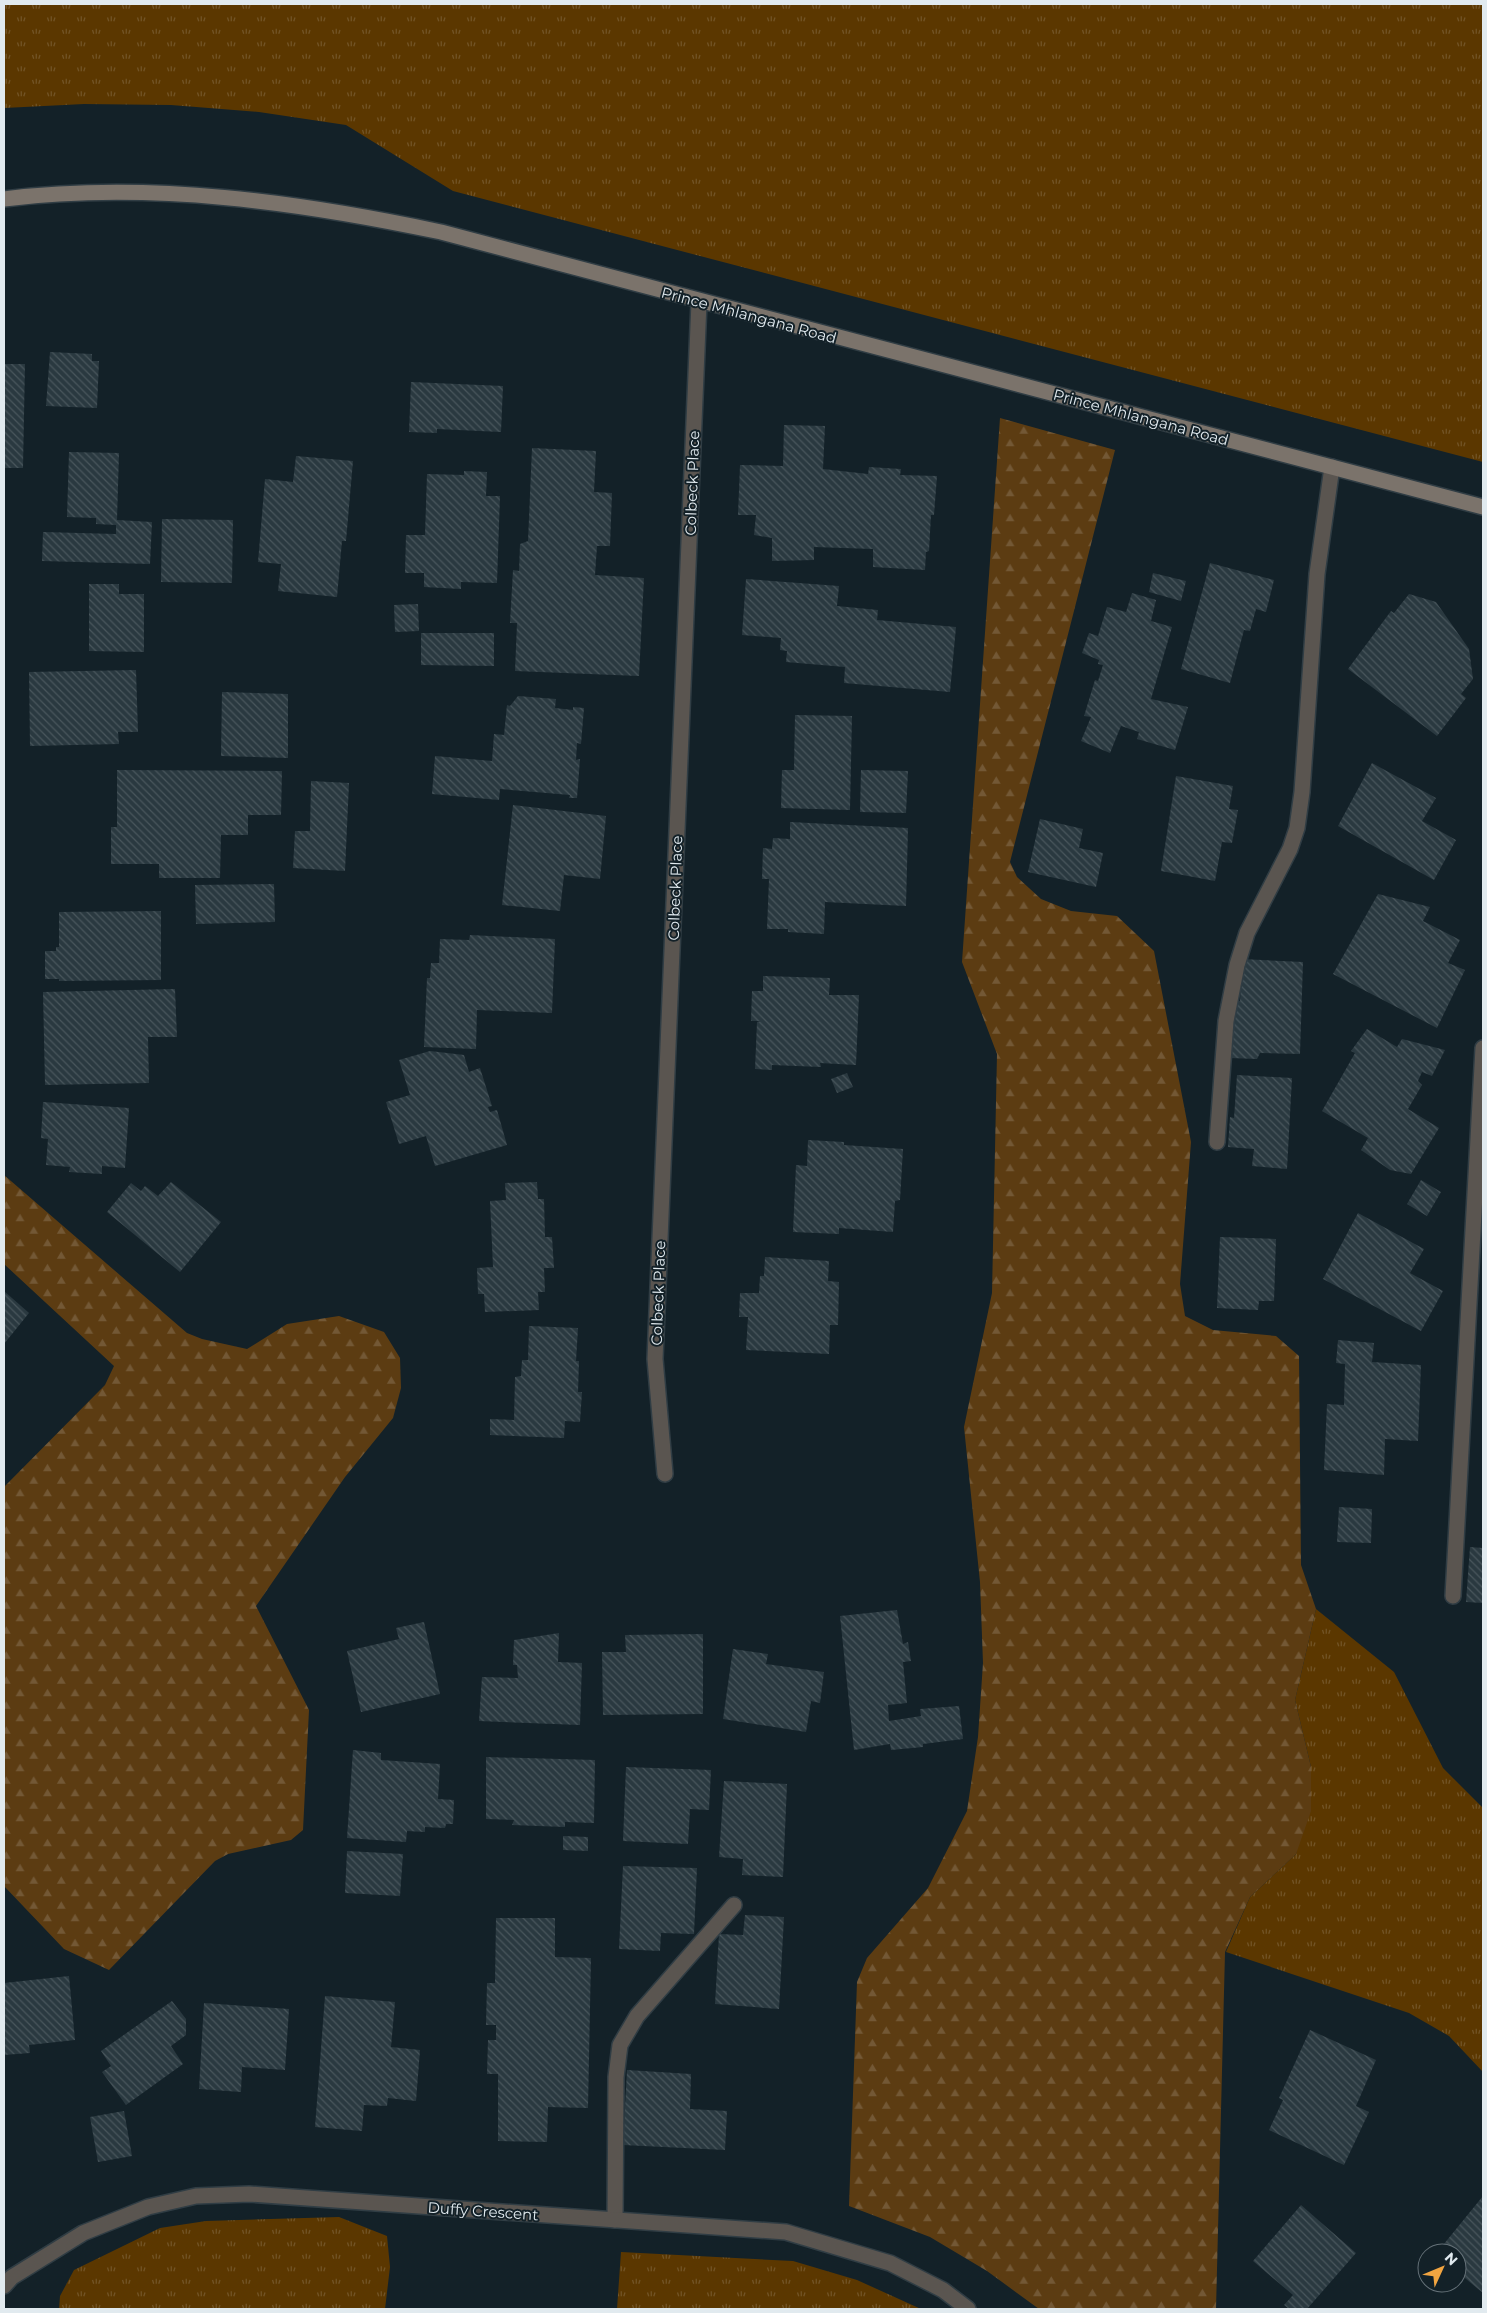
<svg xmlns="http://www.w3.org/2000/svg" width="1487" height="2313" font-family="Montserrat,sans-serif">
<defs>
<pattern id="grass-tufts" width="24" height="20" patternUnits="userSpaceOnUse" patternTransform="scale(1.25)"><rect width="24" height="20" fill="#5b3700"/><path d="M3 7l-1-3M5 7V3M7 7l1-3M15 17l-1-3M17 17v-4M19 17l1-3" fill="none" stroke="#725426"/></pattern>
<pattern id="forest-firs" width="22" height="20" patternUnits="userSpaceOnUse" patternTransform="scale(1.25)"><rect width="22" height="20" fill="#5c3c12"/><path d="M5 1l3.5 6h-7zM16 11l3.5 6h-7z" fill="#735835"/></pattern>
<pattern id="building-back-hatch" width="6" height="6" patternUnits="userSpaceOnUse" patternTransform="scale(1.25)"><rect width="6" height="6" fill="#2a3940"/><path d="M-1 5l2 2M0 0l6 6M5-1l2 2" fill="none" stroke="#49565c"/></pattern>
</defs>
<rect width="100%" height="100%" fill="#132128"/>
<path fill="url(#grass-tufts)" d="M4 4H1483V462L453 191 346 125 259 112 171 105 84 104 4 108Z
M1316 1609 1394 1672 1443 1768 1483 1808V2072L1449 2036 1409 2013 1226 1952 1250 1897 1296 1854 1311 1767 1295 1700Z
M339 2217 387 2236 390 2267 385 2309H59L60 2296 74 2270 160 2228 206 2221Z
M621 2252 793 2261 857 2280 921 2309H617Z"/>
<path fill="url(#forest-firs)" d="M1000 418 1115 450 1010 862 1017 877 1041 899 1071 911 1117 916 1154 951 1191 1142 1180 1284 1185 1316 1213 1330 1276 1336 1299 1356 1301 1565 1316 1609 1295 1700 1311 1767V1811L1296 1854 1250 1897 1225 1952 1216 2309H1039L987 2271 930 2237 849 2206 857 1982 867 1958 928 1888 967 1811 978 1737 983 1663 980 1582 964 1427 992 1293 997 1054 962 962Z
M4 1175 187 1333 202 1339 247 1349 287 1324 339 1316 384 1332 400 1358 401 1388 393 1418 345 1477 256 1606 309 1710 303 1830 291 1840 228 1854 215 1861 109 1970 64 1949 4 1886V1487L105 1385 114 1366 4 1264Z"/>
<path fill="url(#building-back-hatch)" d="M50 352 92 354V361H99L97 408 46 406Z
M4 364H25L23 468H4Z
M411 382 503 386 501 432 437 429V433L409 432Z
M784 425 825 426 823 469 868 474 869 467 901 469 900 475 937 476 934 515H931L929 551 926 552 925 570 873 567V549L814 547V560L772 561V538L754 535 756 515H738L740 465 783 466Z
M532 448 596 451 594 492 612 493 610 546H597L595 575 644 578 639 676 515 671 517 623H510L513 570 519 571 520 544 528 541Z
M69 452 119 453 117 520 152 522 150 564 42 561 43 532 116 534V525L96 524V518L67 517Z
M296 456 353 461 346 541H342L337 597 278 591 281 564 258 562 265 479 293 482Z
M464 471 487 472 486 496H500L497 583 461 582V589L424 587V573H405L406 535H425L427 474 464 475Z
M162 519 233 520 232 583 161 582Z
M1210 563 1274 580 1266 612 1256 609 1250 631 1244 630 1230 683 1181 669Z
M1153 573 1186 581 1181 601 1149 592Z
M746 579 839 586 837 606 878 610 877 620 956 627 950 692 844 683 845 667 786 662 787 651 780 650 781 638 742 635Z
M89 584H119V594H144V652L89 651Z
M1132 593 1156 600 1151 621 1172 627 1151 699 1188 707 1175 750 1137 739 1139 732 1121 726 1110 753 1081 741 1091 717 1084 716 1095 680 1098 681 1103 665 1098 664 1099 660 1082 653 1089 633 1098 636 1107 607 1126 612Z
M1409 594 1436 602 1469 649 1473 679 1461 694 1466 698 1437 736 1348 669 1391 611 1394 613Z
M418 604 419 631 395 632 394 605Z
M421 633H494V666L421 665Z
M136 670 138 732H118L119 744 30 746 29 672Z
M222 692 288 694V758L221 756Z
M518 696 556 699 555 708 573 710V707L584 708 581 744 577 743 576 760 580 759 577 798H569L570 795 500 789 499 800 432 794 435 756 492 761 494 734 504 735 507 705 510 706Z
M795 715 852 716 850 810 781 808 782 770H794Z
M1372 763 1436 798 1422 821 1456 840 1434 880 1338 826Z
M117 770 282 771 281 815H248V835H221L220 878H159V864H111V827H117Z
M861 770 908 771 906 813 860 812Z
M1176 776 1233 786 1229 809 1238 810 1232 843 1222 842 1215 881 1161 871Z
M311 781 349 783 345 871 293 868 295 831H310Z
M513 805 606 816 600 879 564 875 560 911 502 905Z
M1040 819 1083 829 1079 848 1103 853 1096 887 1028 872Z
M790 822 908 828 906 906 825 902 824 934 788 932V929H767L769 879H762L763 848 772 849 773 838 790 839Z
M274 884 275 922 196 924 195 885Z
M1378 894 1430 907 1423 921 1460 940 1448 963 1465 970 1437 1028 1333 974Z
M161 911V980L59 981V979H45V951H56V947H59V912Z
M470 935 555 939 552 1013 477 1010 476 1049 424 1047 427 978H430L431 963H439L440 939 469 940Z
M1242 959 1303 962 1300 1054 1260 1053 1257 1059 1230 1058 1232 1001H1240Z
M763 976 830 978 829 995H859L856 1065 820 1063 821 1067 772 1065V1070L755 1069 757 1022 761 1021H751L752 991H763Z
M175 989 177 1037H148L149 1083 45 1085 43 992Z
M1367 1029 1397 1047 1402 1039 1445 1050 1432 1076 1422 1072 1418 1081 1422 1085 1408 1109 1439 1128 1411 1174 1390 1170 1361 1150 1368 1138 1322 1111 1355 1053 1351 1051Z
M430 1051 464 1055 469 1072 480 1068 492 1106 488 1107 490 1112 497 1110 507 1145 435 1166 426 1136 399 1144 386 1102 410 1095 399 1060Z
M847 1073 853 1087 837 1093 831 1079Z
M1237 1075 1292 1078 1287 1169 1252 1166 1254 1149 1228 1147 1230 1117 1234 1118Z
M43 1102 129 1108 125 1168 102 1166V1174L69 1172 70 1167 46 1165 48 1139 41 1138Z
M808 1140 844 1142V1145L903 1149 900 1200 895 1201 893 1232 839 1228V1234L793 1232 796 1165 807 1166Z
M1421 1180 1441 1192 1427 1216 1407 1204Z
M171 1182 221 1222 180 1272 107 1212 131 1183 141 1191 145 1186 158 1196Z
M537 1182 538 1199H544L545 1237H552L554 1268H544L545 1292H538L539 1310 485 1312 484 1294H478L477 1268 493 1267 490 1201 506 1200 505 1183Z
M1358 1213 1424 1249 1410 1273 1443 1291 1421 1331 1323 1279Z
M1220 1237 1276 1239 1274 1301H1259L1258 1310 1217 1308Z
M765 1257 829 1261 828 1281 839 1282 838 1325H830L829 1354 746 1350 748 1317H739L740 1293H759L760 1276H764Z
M4 1291 29 1313 4 1344Z
M529 1326 578 1328 576 1361H579L578 1392H582L580 1422 565 1421 564 1438 490 1435V1419L514 1420 515 1377 521 1376 522 1360H528Z
M1338 1340 1374 1343 1372 1362 1421 1365 1418 1441 1385 1439 1384 1475 1324 1470 1327 1404 1344 1405 1345 1364 1336 1363Z
M1339 1507 1372 1509 1371 1543 1337 1542Z
M1470 1547 1483 1548V1603L1466 1602Z
M897 1610 903 1644 908 1642 911 1661 903 1662 907 1703 888 1705 889 1721 921 1716 920 1709 959 1706 963 1739 923 1744V1747L891 1750 890 1744 854 1750 840 1616Z
M424 1622 440 1694 361 1712 347 1651 399 1639 396 1628Z
M559 1633 558 1662 582 1663 580 1725 479 1721 482 1677 518 1678 517 1665H513L514 1640Z
M703 1634V1714L603 1715 602 1652H626L625 1635Z
M733 1649 768 1654 766 1664 824 1672 820 1703 811 1701 806 1732 723 1719Z
M353 1750 381 1753V1760L440 1764 438 1799 454 1800 453 1824H446L445 1828 425 1827V1832L407 1831 406 1842 347 1838Z
M486 1757 595 1760 594 1823 565 1822V1827L512 1825 514 1820 486 1819Z
M626 1767 711 1770 709 1810 690 1809 688 1844 623 1841Z
M724 1781 787 1784 783 1877 742 1875 743 1859 719 1857Z
M563 1836 588 1837V1851L563 1850Z
M347 1851 403 1854 400 1896 345 1893Z
M623 1866 697 1868 694 1934 661 1933 660 1951 619 1949Z
M745 1915 784 1917 779 2009 715 2004 719 1934 743 1935Z
M496 1918H555V1957L591 1958 588 2108 548 2107 547 2142 498 2141V2074H487L488 2040H496V2025H486L487 1983H495Z
M69 1976 75 2040 29 2045 30 2053 4 2055V1983Z
M325 1996 395 2002 391 2047 420 2050 416 2101 388 2098 387 2106 364 2105 362 2131 315 2127Z
M172 2001 186 2019V2035L171 2046 183 2064 126 2105 102 2072 111 2066 101 2051Z
M204 2003 289 2009 285 2070 242 2067 241 2092 199 2089Z
M1310 2030 1376 2060 1356 2106 1369 2112 1344 2165 1269 2130 1283 2100 1279 2098Z
M627 2070 691 2074 690 2109 727 2111 725 2150 623 2145Z
M124 2111 132 2156 98 2162 90 2117Z
M1483 2196V2293L1460 2274 1463 2270 1457 2265V2253H1442L1439 2250Z
M1301 2205 1356 2253 1307 2309H1289L1284 2305 1293 2295 1253 2261Z"/>
<g fill="none" stroke-linecap="round" stroke-linejoin="round">
<g stroke="#303d44" stroke-width="18">
<path id="lane" d="M615 2220 616 2077 620 2045 637 2016 734 1905"/>
</g>
<g stroke="#303d44" stroke-width="18">
<path id="street" d="M1217 1142 1226 1021 1237 965 1247 933 1290 849 1297 828 1302 792 1317 574 1332 467
M665 1474 655 1359 699 302
M1453 1596 1483 1048
M4 2286 12 2277 83 2233 148 2207 196 2196 249 2194 786 2232 890 2263 943 2290 968 2309"/>
</g>
<g stroke="#303d44" stroke-width="18">
<path id="secondary" d="M4 199C150 181 299 202 441 232L1483 507"/>
</g>
<use href="#lane" stroke="#5a5550" stroke-width="15"/>
<use href="#street" stroke="#5a5550" stroke-width="15"/>
<use href="#secondary" stroke="#7b736b" stroke-width="15"/>
</g>
<g text-anchor="middle" dominant-baseline="central" stroke-width="4" stroke-linejoin="round" paint-order="stroke">
<g font-size="15" fill="#e1eaef" stroke="#132128">
<text transform="translate(749 315) rotate(15)">Prince Mhlangana Road</text>
<text transform="translate(1141 417) rotate(15)">Prince Mhlangana Road</text>
<text transform="translate(692 483) rotate(-88)">Colbeck Place</text>
<text transform="translate(675 888) rotate(-88)">Colbeck Place</text>
<text transform="translate(658 1293) rotate(-88)">Colbeck Place</text>
<text transform="translate(483 2211) rotate(4)">Duffy Crescent</text>
</g>
</g>
<rect width="1487" height="2313" fill="none" stroke="#e1eaef" stroke-width="10"/>
<g transform="translate(1442 2268) rotate(46)"><circle r="24" fill="#132128" stroke="#657178"/>
<path d="M0-4L9 19L0 12L-9 19Z" fill="#f2a541"/>
<text y="-8" font-size="14" font-weight="bold" text-anchor="middle" fill="#e1eaef">N</text>
</g>
</svg>
